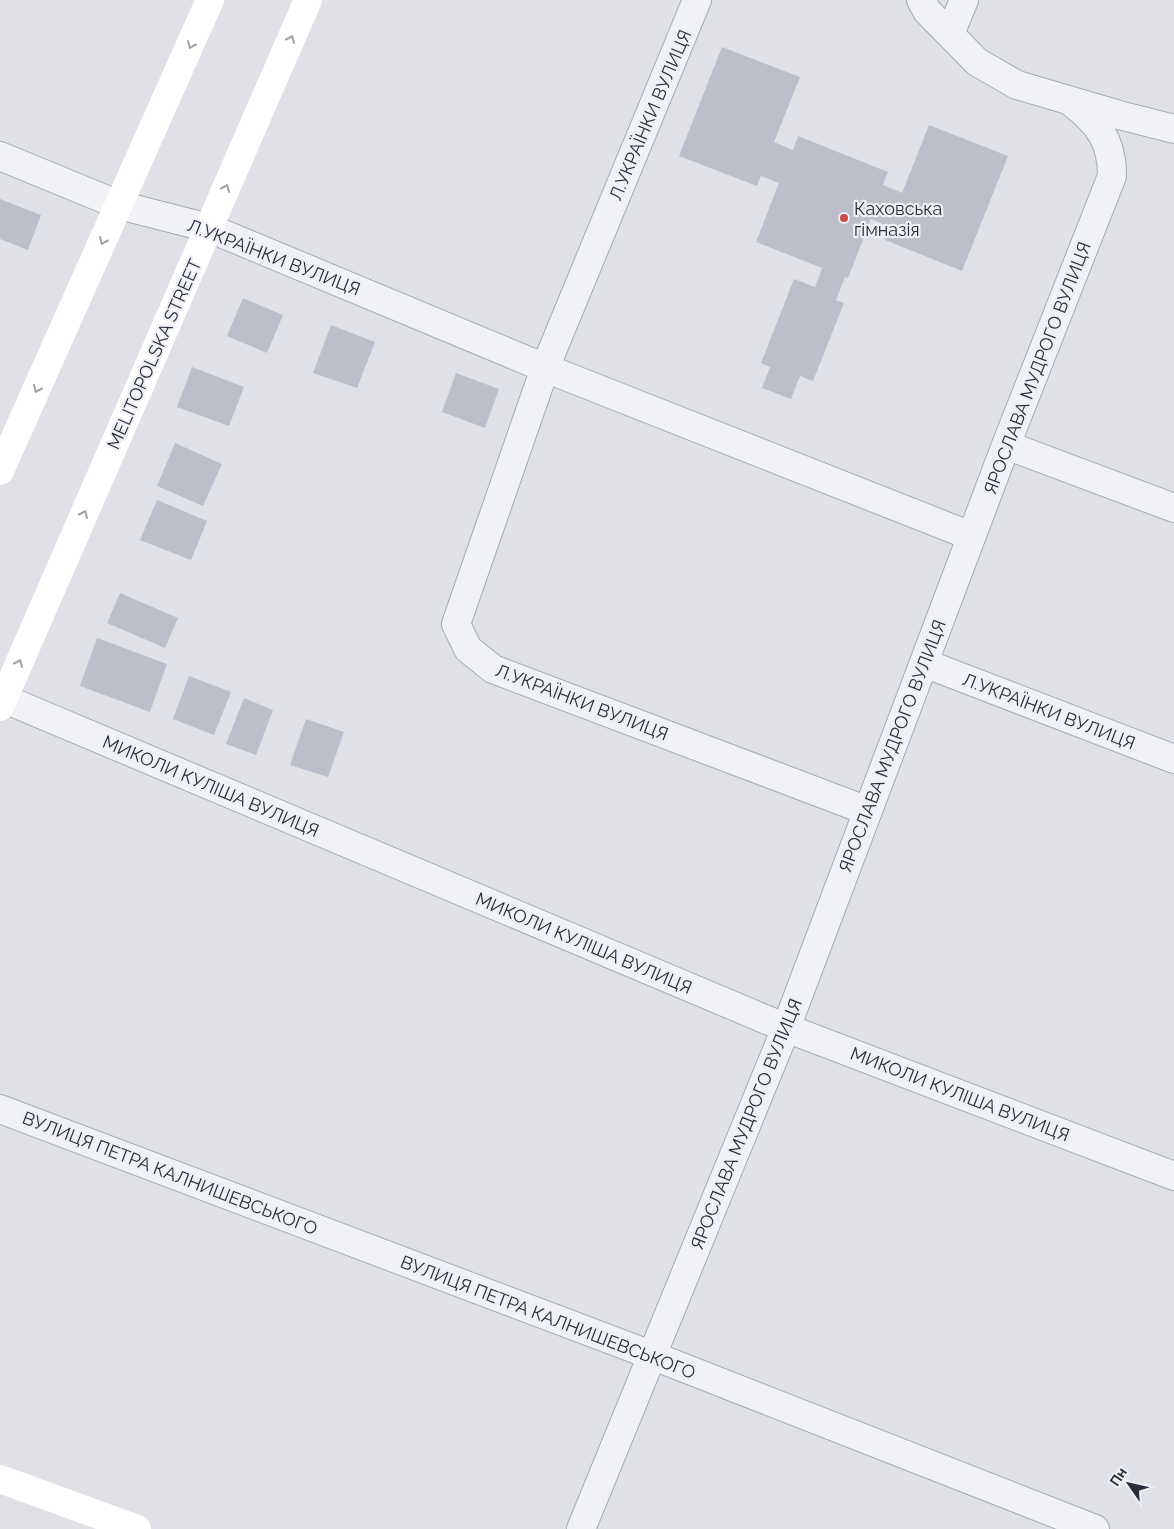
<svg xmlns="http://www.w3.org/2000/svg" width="1174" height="1529" font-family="Raleway,sans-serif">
<rect width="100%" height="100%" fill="#dfe1e7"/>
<path fill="#bcbfca" d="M722 47 800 77 774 142 793 150 798 136 888 172 883 185 902 193 929 125 1008 156 962 271 885 240 890 227 871 219 848 278 845 277 836 300 844 303 813 381 800 376 791 399 762 388 770 367 761 363 794 279 815 287 822 268 756 242 779 183 761 176 757 186 679 156Z
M0 199 41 215 28 250 0 239Z
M243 298 283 315 267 353 227 336Z
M331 325 375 342 357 388 313 373Z
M192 367 244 387 229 426 177 407Z
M456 373 499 389 485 428 442 412Z
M175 443 222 464 203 506 157 486Z
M157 500 207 521 191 560 140 540Z
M120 593 178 618 165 648 107 623Z
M97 638 167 664 150 712 80 686Z
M189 676 231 692 214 735 173 719Z
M244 698 273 710 256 755 226 744Z
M306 719 344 732 328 777 290 765Z"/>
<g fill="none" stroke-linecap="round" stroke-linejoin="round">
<g stroke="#a8abb4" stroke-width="30">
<path id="street" d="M697 0 545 368 456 624 468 649 493 669 868 811
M921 0 927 11 977 62 1017 85 1119 115 1174 129
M950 34 964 0
M0 156 119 205 209 228 545 368 971 536
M1006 445 1174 508
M924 663 1174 759
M0 697 786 1028 1174 1176
M0 1109 651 1355 1095 1529
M581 1529 786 1028 1006 445 1112 176C1112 140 1098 123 1071 102"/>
</g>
<use href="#street" stroke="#f1f2f6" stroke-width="28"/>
<path stroke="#fff" stroke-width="28" d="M0 471 210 0
M0 707 308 0
M0 1479 137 1529"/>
</g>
<defs><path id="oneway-chevron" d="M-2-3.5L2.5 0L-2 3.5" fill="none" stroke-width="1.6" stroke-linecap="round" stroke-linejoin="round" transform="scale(1.25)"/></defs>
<g stroke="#9fa0a8">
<use href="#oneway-chevron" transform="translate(291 39) rotate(-66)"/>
<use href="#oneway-chevron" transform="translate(191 45) rotate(114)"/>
<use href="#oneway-chevron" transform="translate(226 188) rotate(-66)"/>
<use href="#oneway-chevron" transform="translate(103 241) rotate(114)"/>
<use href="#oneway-chevron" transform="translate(37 389) rotate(114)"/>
<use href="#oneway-chevron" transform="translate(84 514) rotate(-66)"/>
<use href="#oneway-chevron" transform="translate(19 663) rotate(-66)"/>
</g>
<circle fill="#c54d4b" stroke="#eef0f5" stroke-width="2" cx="844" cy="218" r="5"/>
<g text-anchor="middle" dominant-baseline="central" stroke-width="4.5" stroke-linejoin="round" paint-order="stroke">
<g font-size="18" fill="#292d3d" stroke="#eef0f5">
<text transform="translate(650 115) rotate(-67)">Л.УКРАЇНКИ ВУЛИЦЯ</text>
<text transform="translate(274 257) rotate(21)">Л.УКРАЇНКИ ВУЛИЦЯ</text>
<text transform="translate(154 354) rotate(-66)">MELITOPOLSKA STREET</text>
<text transform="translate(1037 368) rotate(-69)">ЯРОСЛАВА МУДРОГО ВУЛИЦЯ</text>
<text transform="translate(582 702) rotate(21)">Л.УКРАЇНКИ ВУЛИЦЯ</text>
<text transform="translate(1049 711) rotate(21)">Л.УКРАЇНКИ ВУЛИЦЯ</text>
<text transform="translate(892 746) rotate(-69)">ЯРОСЛАВА МУДРОГО ВУЛИЦЯ</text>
<text transform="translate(211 786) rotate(23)">МИКОЛИ КУЛІША ВУЛИЦЯ</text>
<text transform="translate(584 943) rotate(23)">МИКОЛИ КУЛІША ВУЛИЦЯ</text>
<text transform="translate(960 1094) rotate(21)">МИКОЛИ КУЛІША ВУЛИЦЯ</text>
<text transform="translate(746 1124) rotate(-68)">ЯРОСЛАВА МУДРОГО ВУЛИЦЯ</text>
<text transform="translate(170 1173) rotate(21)">ВУЛИЦЯ ПЕТРА КАЛНИШЕВСЬКОГО</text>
<text transform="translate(548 1317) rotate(21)">ВУЛИЦЯ ПЕТРА КАЛНИШЕВСЬКОГО</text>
</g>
<g font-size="18" fill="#292d3d" stroke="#eef0f5" text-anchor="start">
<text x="854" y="208">Каховська<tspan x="854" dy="21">гімназія</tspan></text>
</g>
</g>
<g transform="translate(1129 1484) rotate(304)" stroke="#eef0f5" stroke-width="4" paint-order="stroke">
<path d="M0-4L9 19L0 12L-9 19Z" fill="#292d3d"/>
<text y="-8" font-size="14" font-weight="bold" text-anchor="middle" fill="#292d3d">Пн</text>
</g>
</svg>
